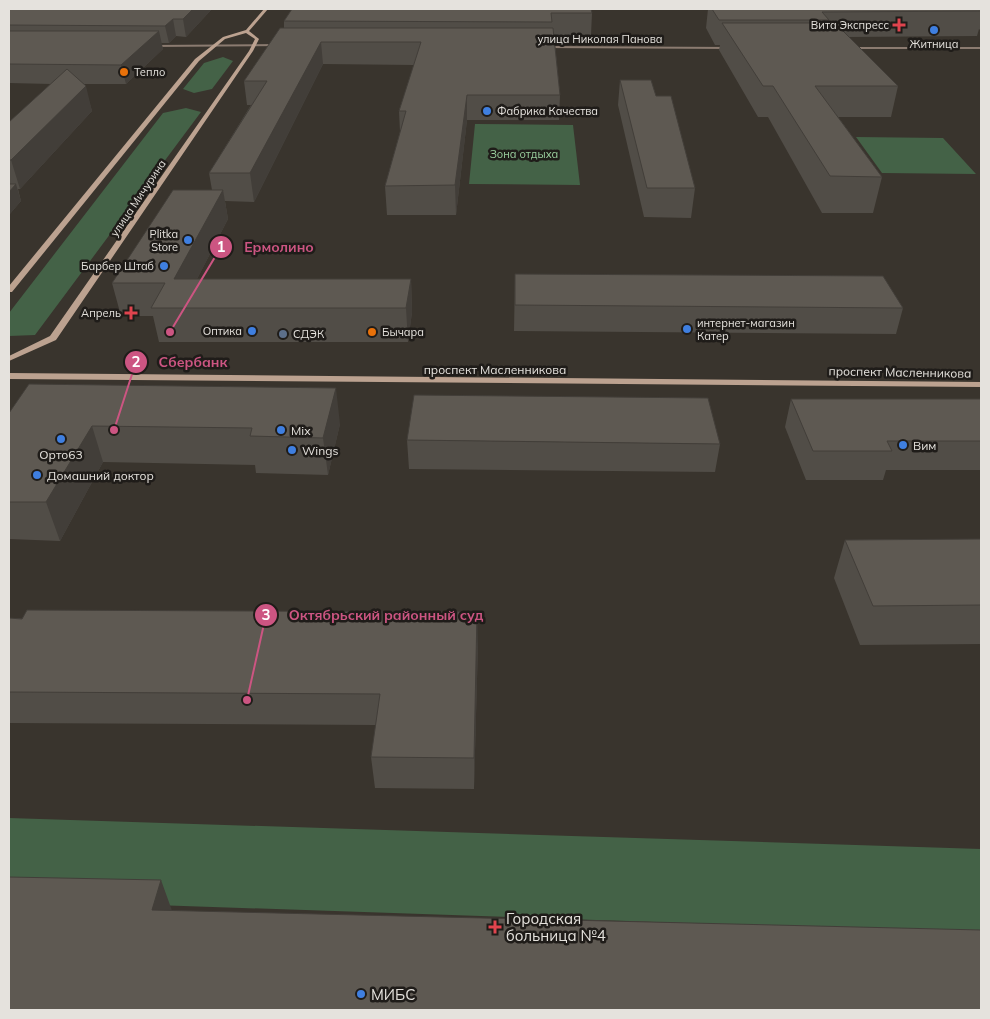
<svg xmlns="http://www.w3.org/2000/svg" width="990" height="1019" font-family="Mulish,sans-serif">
<rect width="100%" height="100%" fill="#39342d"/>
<path fill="#446247" d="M223 57 233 61 212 89 194 93 183 89 204 63Z
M186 108 201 112 35 335 9 336V313L163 113Z
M475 124 573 125 580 185 469 184Z
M856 137 943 138 976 174 882 173Z
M9 818 981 849V933L9 900Z"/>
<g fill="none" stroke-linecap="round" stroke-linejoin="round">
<path fill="#8b7b70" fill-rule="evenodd" d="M280 44 282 46 150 47 148 46 150 45Z
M540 46 733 47 735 48 733 49 542 48Z
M845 47H981V49H847Z"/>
<path fill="#bca290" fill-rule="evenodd" d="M264 9H268L249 31 259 39 253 51 56 340 9 361V356L50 336 249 51 255 39 246 33 225 39 199 61 12 292H9V286L195 59 223 37 246 30Z
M9 373 981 382V387L9 379Z"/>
</g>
<path fill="#514d47" d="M9 9H212L186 37 176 36 169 43H161L163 49 126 84H84L92 111 20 189H18L21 201 9 215V122L51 84 9 83Z
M292 9 592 13 591 35H554L560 95 559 120H467L456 215H387L385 186 400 132 399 111 414 65 323 64 254 202 225 201 228 219 197 279H411L412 312 408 342H159L153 316H121L112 283 212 190 209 173 251 105H247L244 81 284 28V21Z
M708 9H981V31L979 29 977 36 849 37 898 86 891 117H838L882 177 873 213H822L768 117H758L719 50 720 45H715L706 28Z
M620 80 656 96 695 188 691 218 644 217 618 105Z
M515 274 903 308 896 334 514 331Z
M791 399H981V470H886L883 480H806L785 427Z
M9 413 340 424 328 475 256 473 255 465 103 462 60 541 9 539Z
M407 440 720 444 715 472 409 469Z
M981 539V644L860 645 834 578 845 540Z
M9 618 478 643 474 789 375 788 371 757 376 725 9 723Z"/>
<path fill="#423e39" d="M193 9H212L186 37 183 19Z
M173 19 176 36 169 43 165 26Z
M159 31 163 49 126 84 121 65Z
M321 42 323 64 254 202 250 173Z
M86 86 92 111 20 189 11 160Z
M467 95V120L456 215 455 185Z
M16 184 21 201 9 215V192Z
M223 190 228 219 182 308 174 279Z
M411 279 412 312 408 342 406 308Z
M336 388 340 424 328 475 323 438Z
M92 426 103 462 60 541 46 502Z
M477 612 478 643 474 789V758Z
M161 880 175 919 152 910Z"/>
<path fill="#5e5952" stroke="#423e39" d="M9 9H193L183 19H173L165 26 9 25Z
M292 9H591L592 13H551L552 22 284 21Z
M712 9H981V11L822 12 829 20H719Z
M722 23H835L898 86H815L882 177 830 176 773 86H763Z
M280 28H553L560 95H467L455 185 385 186 406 111H399L421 42H321L250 173H209L267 81H244Z
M9 31H159L121 65 9 64Z
M67 69 86 86 11 160H9V122Z
M620 80H651L656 96H671L695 188H647Z
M9 184H16L9 192Z
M173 190H223L174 279H411L406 308H151L165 283H112Z
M515 274 883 276 903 308 515 305Z
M29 384 336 388 323 438 250 436 252 428 92 426 46 502H9V413Z
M414 395 708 398 720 444 407 440Z
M791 399H981V441H887L892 451H813Z
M981 539V605L873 606 845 540Z
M27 610 477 612 474 758 371 757 380 694 9 692V618L22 619Z
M9 877 161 880 152 910 981 930V1010H9Z"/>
<g fill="#e0444e" stroke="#1f1c19" stroke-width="2">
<path d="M896.5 17.5h5v5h5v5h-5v5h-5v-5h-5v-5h5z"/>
<path d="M128.5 305.5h5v5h5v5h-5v5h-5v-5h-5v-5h5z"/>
<path d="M492.5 919.5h5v5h5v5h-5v5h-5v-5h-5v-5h5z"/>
</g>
<g fill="#3f7fe0" stroke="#1f1c19" stroke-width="2">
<circle cx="934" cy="30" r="5"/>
<circle cx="487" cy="111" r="5"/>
<circle cx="188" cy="240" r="5"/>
<circle cx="164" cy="266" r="5"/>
<circle cx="687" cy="329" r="5"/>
<circle cx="252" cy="331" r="5"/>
<circle cx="281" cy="430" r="5"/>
<circle cx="61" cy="439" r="5"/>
<circle cx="903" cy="445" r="5"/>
<circle cx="292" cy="450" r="5"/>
<circle cx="37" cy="475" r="5"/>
<circle cx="361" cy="994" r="5"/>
</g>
<g fill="#e8710a" stroke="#1f1c19" stroke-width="2">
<circle cx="124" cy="72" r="5"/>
<circle cx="372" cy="332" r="5"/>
</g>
<circle fill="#5c6f8a" stroke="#1f1c19" stroke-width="2" cx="283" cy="334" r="5"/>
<g text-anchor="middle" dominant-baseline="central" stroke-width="5" stroke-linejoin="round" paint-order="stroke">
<g font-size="11" fill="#e5e2dd" stroke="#1f1c19" text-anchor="end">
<text x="889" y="25">Вита Экспресс</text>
<text x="934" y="44" text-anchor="middle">Житница</text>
<text x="134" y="72" text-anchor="start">Тепло</text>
<text x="497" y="111" text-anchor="start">Фабрика Качества</text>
<text x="178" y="234">Plitka<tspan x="178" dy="13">Store</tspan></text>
<text x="154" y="266">Барбер Штаб</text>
<text x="121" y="313">Апрель</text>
<text x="697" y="323" text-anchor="start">интернет-магазин<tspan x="697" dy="13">Катер</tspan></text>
<text x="242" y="331">Оптика</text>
<text x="382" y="332" text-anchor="start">Бычара</text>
<text x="293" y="334" text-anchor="start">СДЭК</text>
</g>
<g font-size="11" fill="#e5e2dd" stroke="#1f1c19">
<text x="600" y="39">улица Николая Панова</text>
<text transform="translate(138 198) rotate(-56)">улица Мичурина</text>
</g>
<g font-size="11" fill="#9acf9e" stroke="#1f1c19">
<text x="524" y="154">Зона отдыха</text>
</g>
<g font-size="12" fill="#e5e2dd" stroke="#1f1c19">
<text x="495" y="369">проспект Масленникова</text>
<text transform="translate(900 372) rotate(1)">проспект Масленникова</text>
</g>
<g font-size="12" fill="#e5e2dd" stroke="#1f1c19" text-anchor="start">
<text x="291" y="430">Mix</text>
<text x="913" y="445">Вим</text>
<text x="302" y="450">Wings</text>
<text x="61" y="454" text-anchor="middle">Орто63</text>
<text x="47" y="475">Домашний доктор</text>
</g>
<g font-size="15" fill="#e5e2dd" stroke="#1f1c19" text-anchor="start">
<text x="506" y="918">Городская<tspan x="506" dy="17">больница №4</tspan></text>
<text x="371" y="994">МИБС</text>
</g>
</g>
<path fill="none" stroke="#cc5582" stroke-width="2" d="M170 332L221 247M114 430L136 362M247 700L266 615"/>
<g fill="#cc5582" stroke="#1f1c19" stroke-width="2">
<circle cx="170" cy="332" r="5"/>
<circle cx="114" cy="430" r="5"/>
<circle cx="247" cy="700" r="5"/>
<circle cx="221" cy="247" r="12"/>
<circle cx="136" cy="362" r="12"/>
<circle cx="266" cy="615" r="12"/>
</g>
<g font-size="15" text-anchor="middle" font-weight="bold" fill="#fff">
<text x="221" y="252">1</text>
<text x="136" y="367">2</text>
<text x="266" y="620">3</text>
</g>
<g font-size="14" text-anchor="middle" font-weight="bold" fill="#cc5582" stroke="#1f1c19" stroke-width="5" stroke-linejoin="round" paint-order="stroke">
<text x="279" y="252">Ермолино</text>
<text x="193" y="367">Сбербанк</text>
<text x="386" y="620">Октябрьский районный суд</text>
</g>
<rect width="990" height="1019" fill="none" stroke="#e5e2dd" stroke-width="20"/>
</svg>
